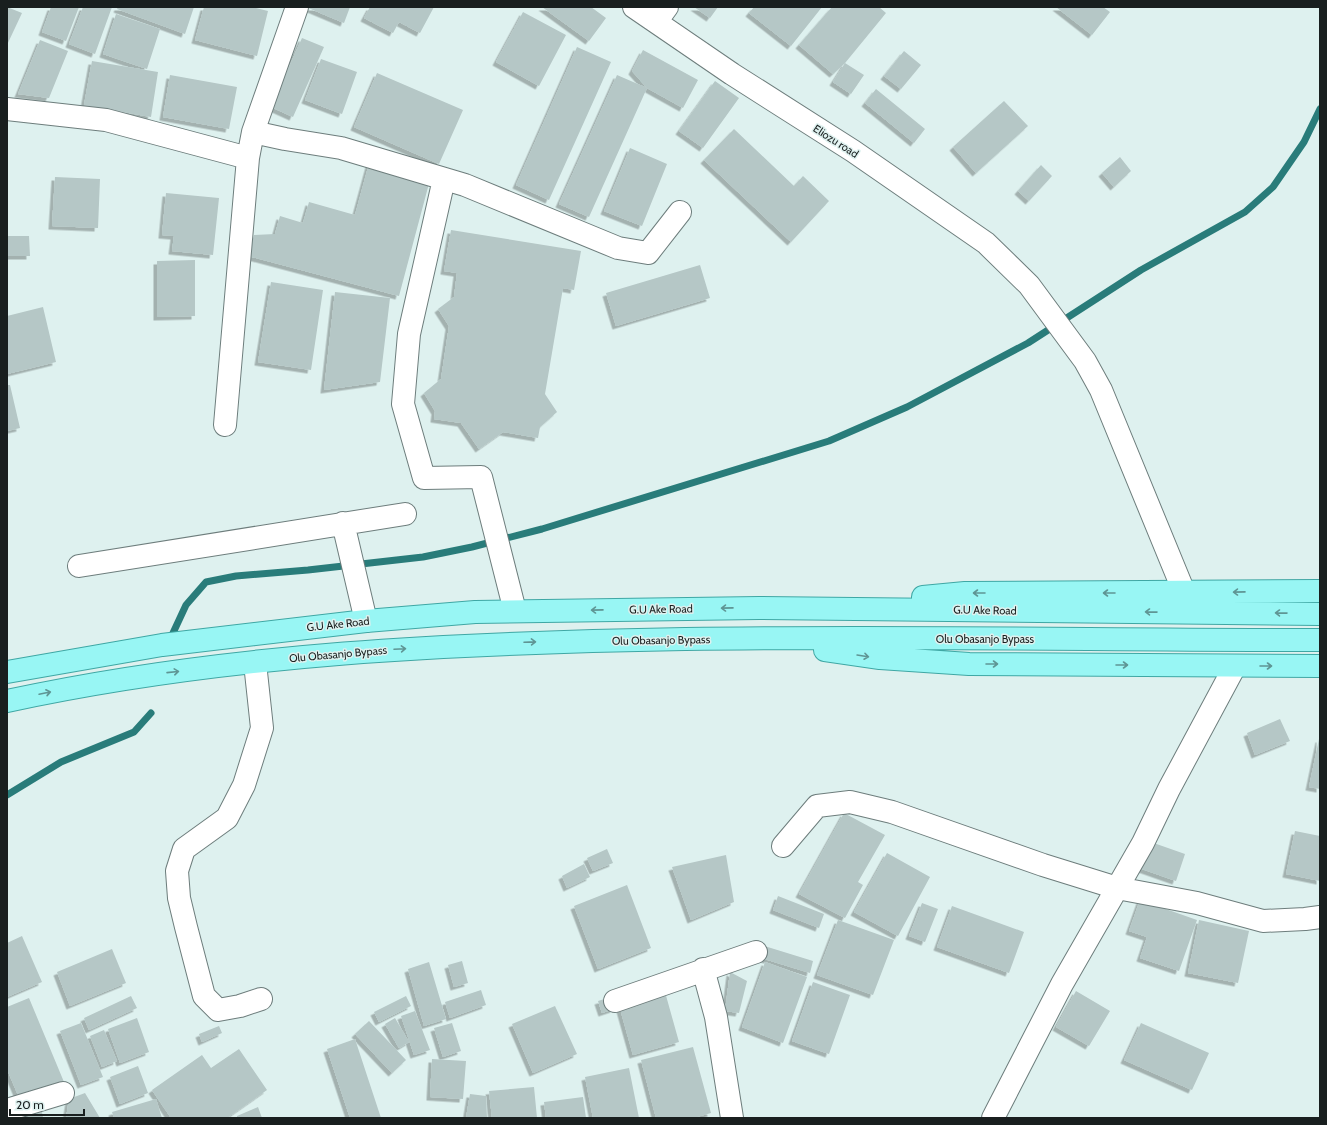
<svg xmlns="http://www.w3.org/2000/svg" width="1327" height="1125" font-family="Cabin,sans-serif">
<defs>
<filter id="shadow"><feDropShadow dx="-3.5" dy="3.5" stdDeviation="0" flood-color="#0004"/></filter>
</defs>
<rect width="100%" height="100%" fill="#def1ef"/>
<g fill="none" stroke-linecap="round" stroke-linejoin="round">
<path stroke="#297c7a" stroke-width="7" d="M173 633 186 605 206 582 236 576 308 570 423 557 472 547 542 529 829 441 907 407 1028 343 1141 270 1245 212 1273 187 1304 142 1320 109
M7 795 61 762 134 732 151 713"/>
</g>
<path fill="#b5c7c6" filter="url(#shadow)" d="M7 7 22 13 7 45Z
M51 7H79L66 41 42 32Z
M83 7H112L95 54 69 44Z
M118 7H194L185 34 117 9Z
M204 7H252L268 11 257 56 195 40Z
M306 7H350L344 23Z
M370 7H434L420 33 399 22 393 33 364 18Z
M542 7H591L606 18 589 41Z
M694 7H718L710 18Z
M754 7H822L791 46 749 13Z
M832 7H879L886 13 845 63 864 75 851 94 833 82 845 63 833 74 799 45Z
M1056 7H1103L1110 12 1092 35Z
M523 12 566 35 539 86 496 62Z
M116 14 160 29 147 69 103 54Z
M302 38 324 47 293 117 271 107Z
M40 40 68 51 49 98 18 94Z
M577 47 611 62 549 200 516 185Z
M643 50 698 80 683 108 647 88 589 217 559 204 617 75 647 88 632 71Z
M904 51 921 65 901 89 884 76Z
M321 59 357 72 342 114 305 100Z
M92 61 158 72 151 117 84 105Z
M377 73 463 110 439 164 354 127Z
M170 75 237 87 229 129 163 117Z
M715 81 739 98 703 148 679 131Z
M876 89 925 129 914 143 865 103Z
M1004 101 1028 126 976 173 953 147Z
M734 129 794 186 803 176 829 201 791 242 704 160Z
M630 148 667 164 642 226 604 211Z
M1120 157 1131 171 1114 187 1102 173Z
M370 160 431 176 399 296 248 256 254 235 275 234 280 216 303 223 309 202 355 215Z
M1041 165 1052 176 1029 201 1018 191Z
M55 177 100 179 98 228 52 226Z
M166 193 219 198 213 255 172 251 174 236 162 235Z
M451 230 581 251 574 290 563 288 545 394 557 412 540 427 538 438 503 432 479 449 461 423 434 419 435 411 424 393 441 379 449 326 438 309 454 297 457 273 444 271Z
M7 236H29L30 256H7Z
M195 260V316L157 317V261Z
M700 265 710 298 616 326 606 293Z
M271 282 323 290 311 370 258 362Z
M335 292 390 298 380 382 324 390Z
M43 307 56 362 7 374V316Z
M7 385H10L20 428 7 431Z
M1280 719 1290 741 1255 755 1247 733Z
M1319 739H1320V789L1309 787Z
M844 813 885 835 858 882 863 885 845 918 799 894Z
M1295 831 1320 836V881L1286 874Z
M1148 841 1185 854 1176 881 1139 868Z
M607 849 613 863 593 871 587 858Z
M887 853 930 877 898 936 854 912Z
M726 855 734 902 691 920 672 867Z
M584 864 590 877 567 888 562 876Z
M627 885 651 948 598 969 574 906Z
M778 896 824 914 819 928 773 910Z
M1140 900 1197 920 1179 971 1140 958 1147 937 1129 931Z
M922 903 938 909 925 942 909 936Z
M952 906 1024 932 1009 973 937 947Z
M838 920 894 940 873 995 817 975Z
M1199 920 1249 931 1238 983 1188 973Z
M22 936 42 982 7 997V943Z
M761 945 813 961 810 973 758 957Z
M112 949 126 983 70 1006 57 972Z
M462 961 468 983 454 987 448 965Z
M429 962 446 1019 424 1026 408 969Z
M765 962 807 977 783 1043 742 1027Z
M730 972 747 981 739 1013 725 1011Z
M813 982 850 995 829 1054 792 1041Z
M481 990 486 1005 450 1018 445 1002Z
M1076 991 1110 1011 1089 1046 1056 1027Z
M665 992 679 1042 633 1055 619 1005Z
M131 996 137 1008 89 1030 84 1018Z
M406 996 411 1006 379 1022 374 1012Z
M611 997 614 1009 602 1013 598 1001Z
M29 998 64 1082 20 1100 7 1069V1007Z
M555 1006 577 1054 533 1073 512 1024Z
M415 1011 430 1050 414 1055 401 1016Z
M137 1018 149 1052 120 1063 108 1029Z
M395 1018 409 1042 399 1048 385 1024Z
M369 1021 406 1060 392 1073 355 1034Z
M81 1023 103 1077 81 1085 60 1031Z
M452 1023 461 1051 443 1057 434 1028Z
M1141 1023 1209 1053 1192 1090 1124 1060Z
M219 1026 222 1033 202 1042 199 1034Z
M104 1030 117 1061 102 1067 90 1036Z
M355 1039 381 1118H350L327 1049Z
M693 1047 711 1113 693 1118H656L641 1060Z
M239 1049 267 1090 227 1118H171L152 1090 202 1055 211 1068Z
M432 1059 466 1061 463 1099 430 1097Z
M138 1066 148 1093 120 1104 110 1077Z
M629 1068 639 1118H593L585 1077Z
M534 1087 537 1118H492L489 1091Z
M85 1093 100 1118H66L69 1099Z
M470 1094 486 1096 487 1118H466Z
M583 1097 586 1118H546L544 1102Z
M156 1099 162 1118H114L112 1112Z
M258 1107 262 1118H237V1116Z
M42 1112 43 1118H20V1117Z"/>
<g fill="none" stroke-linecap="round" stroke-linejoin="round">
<g stroke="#6d7d7c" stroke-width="24">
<path id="minor" d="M634 7 732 74 853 151 986 243 1029 285 1085 361 1101 390 1184 592
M656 22 667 7
M7 109 106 120 248 158
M253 132 285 139 341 148 465 185 618 248 648 253 680 212
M444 179 409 334 403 404 424 478 481 477 515 611
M225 425 248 158 253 132 297 7
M343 523 366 621
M79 566 405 514
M255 663 262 728 244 785 227 818 184 849 177 871 179 898 186 927 204 996 218 1010 240 1006 261 999
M783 846 817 806 850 802 892 812 1043 865 1117 888 1197 903 1263 921 1305 919 1320 917
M703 969 716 1017 732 1118
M615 1001 756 952
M7 1110 63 1093
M993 1118 1062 984 1143 843 1169 789 1235 666"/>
</g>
<g stroke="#3fa7a4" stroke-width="24">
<path id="major" d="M923 597 965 593 1320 591
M825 650 880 658 969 664 1320 666
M7 672 162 645 366 621 475 612 759 608 1320 614
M7 701C229 653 458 643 685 639 896 636 1108 640 1320 640"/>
</g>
<use href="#minor" stroke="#fff" stroke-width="22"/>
<use href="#major" stroke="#98f6f4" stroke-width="22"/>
</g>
<defs><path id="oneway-shaft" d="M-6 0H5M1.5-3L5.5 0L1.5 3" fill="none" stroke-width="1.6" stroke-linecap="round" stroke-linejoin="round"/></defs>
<g stroke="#5f9594">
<use href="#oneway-shaft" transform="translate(1239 592) rotate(179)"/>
<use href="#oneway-shaft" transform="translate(979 593) rotate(180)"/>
<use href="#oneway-shaft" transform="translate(1109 593) rotate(180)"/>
<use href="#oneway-shaft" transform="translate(727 608) rotate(179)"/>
<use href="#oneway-shaft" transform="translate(597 610) rotate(179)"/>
<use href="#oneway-shaft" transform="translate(1151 612) rotate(-179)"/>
<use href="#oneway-shaft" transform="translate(1281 613) rotate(-179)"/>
<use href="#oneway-shaft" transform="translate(530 642) rotate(-2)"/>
<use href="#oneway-shaft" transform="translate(400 649) rotate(-3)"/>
<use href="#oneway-shaft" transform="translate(863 656) rotate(9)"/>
<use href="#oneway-shaft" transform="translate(992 664)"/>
<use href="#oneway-shaft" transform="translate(1122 665)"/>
<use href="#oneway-shaft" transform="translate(1266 666)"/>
<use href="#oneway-shaft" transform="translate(173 672) rotate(-6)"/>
<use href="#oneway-shaft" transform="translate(45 693) rotate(-12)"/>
</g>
<g text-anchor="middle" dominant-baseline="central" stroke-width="3" stroke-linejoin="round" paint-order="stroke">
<g font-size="11" fill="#191f1f" stroke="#def1ef">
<text transform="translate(836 141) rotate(33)">Eliozu road</text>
<text transform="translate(661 609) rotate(-1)">G.U Ake Road</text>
<text transform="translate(985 610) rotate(1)">G.U Ake Road</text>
<text transform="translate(338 624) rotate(-6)">G.U Ake Road</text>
<text x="985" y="639">Olu Obasanjo Bypass</text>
<text transform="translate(661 640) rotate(-1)">Olu Obasanjo Bypass</text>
<text transform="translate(338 654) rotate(-5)">Olu Obasanjo Bypass</text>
</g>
</g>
<rect width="1327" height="1125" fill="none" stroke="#191f1f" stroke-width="16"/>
<path d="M10 1109v6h74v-6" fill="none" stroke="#191f1f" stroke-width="2"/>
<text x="16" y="1109" font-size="12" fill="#191f1f" stroke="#def1ef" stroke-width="3" paint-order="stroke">20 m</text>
</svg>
